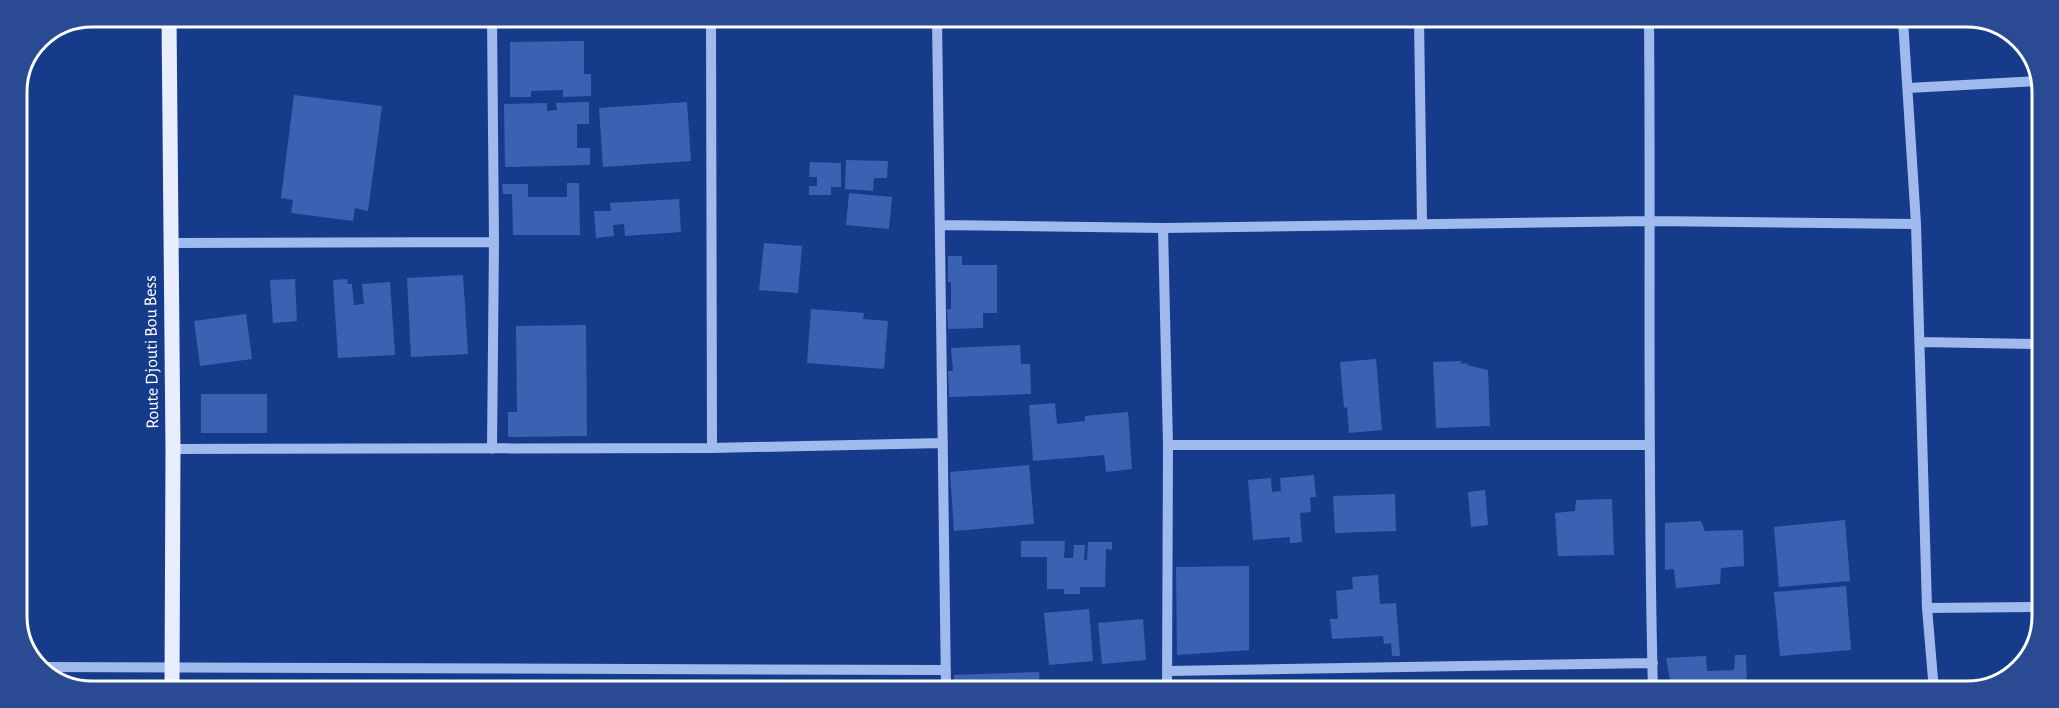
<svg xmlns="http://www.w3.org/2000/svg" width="2059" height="708" font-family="'Alegreya Sans',sans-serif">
<rect width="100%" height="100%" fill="#173b8b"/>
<path fill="#3b62b2" d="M584 41V74H591V96L563 97V90L531 91V97H510V42Z
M294 95 382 106 368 211 355 208 353 221 291 213 293 200 281 198Z
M589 102V124H577V148H590V165L505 167 504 104 547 103V111L557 110 556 103Z
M687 102 691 161 603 167 599 108Z
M846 160 888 161 887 178H874L873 191 845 189Z
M810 162 841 163V187H831V195H809V186H817V177H809Z
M567 183H579L580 235H513L512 194H503L502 184H528V197H567Z
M849 193 892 197 889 229 846 225Z
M679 199 681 232 625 236 624 224 613 225 614 236 596 238 594 211H611L610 203Z
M764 243 802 246 798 293 759 290Z
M948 256H962V265H997V313H983V328L948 329 947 309H951V282H948Z
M463 275 468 354 411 357 407 278Z
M295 279 297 321 273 323 270 280Z
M347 279 348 284H352L354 305 364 304 362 284 390 282 395 355 338 358 333 280Z
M811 309 864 313 863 319 888 321 884 369 807 363Z
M246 314 252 359 200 366 194 321Z
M586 325 587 436 508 437V412H517L516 326Z
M1020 345 1021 364H1030L1031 394 949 397 948 371H953L951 348Z
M1376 359 1382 430 1349 433 1347 407 1344 408 1340 362Z
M1461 361V364L1468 363 1467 365 1488 370 1490 426 1436 428 1433 362Z
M201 394H267V433H201Z
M1055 403 1057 424 1085 421V416L1128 412 1132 469 1106 472 1104 455 1033 461 1029 405Z
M1029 465 1034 524 954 531 950 472Z
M1314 475 1316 497H1310L1311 512 1300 513 1302 542 1290 543V537L1253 540 1248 480 1271 478 1272 492 1281 491 1280 478Z
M1485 490 1488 525 1471 527 1468 492Z
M1395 494 1396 531 1335 533 1333 496Z
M1612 499 1614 555 1558 556 1555 513 1575 511 1576 500Z
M1845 520 1850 581 1779 587 1774 527Z
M1701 521 1705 531 1743 530 1744 566 1721 568 1720 584 1676 588 1674 569 1665 570V523Z
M1021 541H1065L1064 558H1073L1074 545H1085L1084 560H1087L1088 542H1112V550L1106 549 1105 587H1080V594H1064V589H1047V557H1021Z
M1249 566V650L1177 655 1176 567Z
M1378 575 1380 604 1396 603 1400 656H1392L1391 643 1384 644 1383 636 1332 639 1330 619H1338L1336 591 1353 589 1352 577Z
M1846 586 1851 650 1780 656 1774 592Z
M1089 609 1093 661 1049 665 1044 613Z
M1143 619 1146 660 1102 664 1098 623Z
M1735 655H1746L1747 691H1672L1666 658 1706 656 1707 671 1734 670Z
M1039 672 1040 690 954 689V675Z
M1545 684 1546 691H1502V688Z"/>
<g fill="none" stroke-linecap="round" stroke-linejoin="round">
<path stroke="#a0baee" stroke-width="10" d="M711 18 712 448
M937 18 946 689
M1419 19 1422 223
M1649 20C1651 243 1647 467 1653 691
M1903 20 1916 224 1927 608 1934 691
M1908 88 2040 81
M940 225 1163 228 1651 221 1916 224
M1163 228 1168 445 1167 690
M171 243 494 242
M1920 342 2041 344
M1168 445H1649
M173 449 712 448 943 443
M492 449 494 242 492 17
M1927 608 2039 607
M39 667 946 670
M1167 671 1653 663"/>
<path stroke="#e8eeff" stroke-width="15" d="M169 17 173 449 172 688"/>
</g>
<g text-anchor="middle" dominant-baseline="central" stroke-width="4.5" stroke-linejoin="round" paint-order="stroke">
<g font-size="18" fill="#fff" stroke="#173b8b">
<text transform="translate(152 352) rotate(-91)">Route Djouti Bou Bess</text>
</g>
</g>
<path d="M0 0H2059V708H0ZM92 27H1967A65 65 0 0 1 2032 92V616A65 65 0 0 1 1967 681H92A65 65 0 0 1 27 616V92A65 65 0 0 1 92 27Z" fill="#2a4b94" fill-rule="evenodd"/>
<path fill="none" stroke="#fff" stroke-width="3" d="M92 27H1967A65 65 0 0 1 2032 92V616A65 65 0 0 1 1967 681H92A65 65 0 0 1 27 616V92A65 65 0 0 1 92 27Z"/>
</svg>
